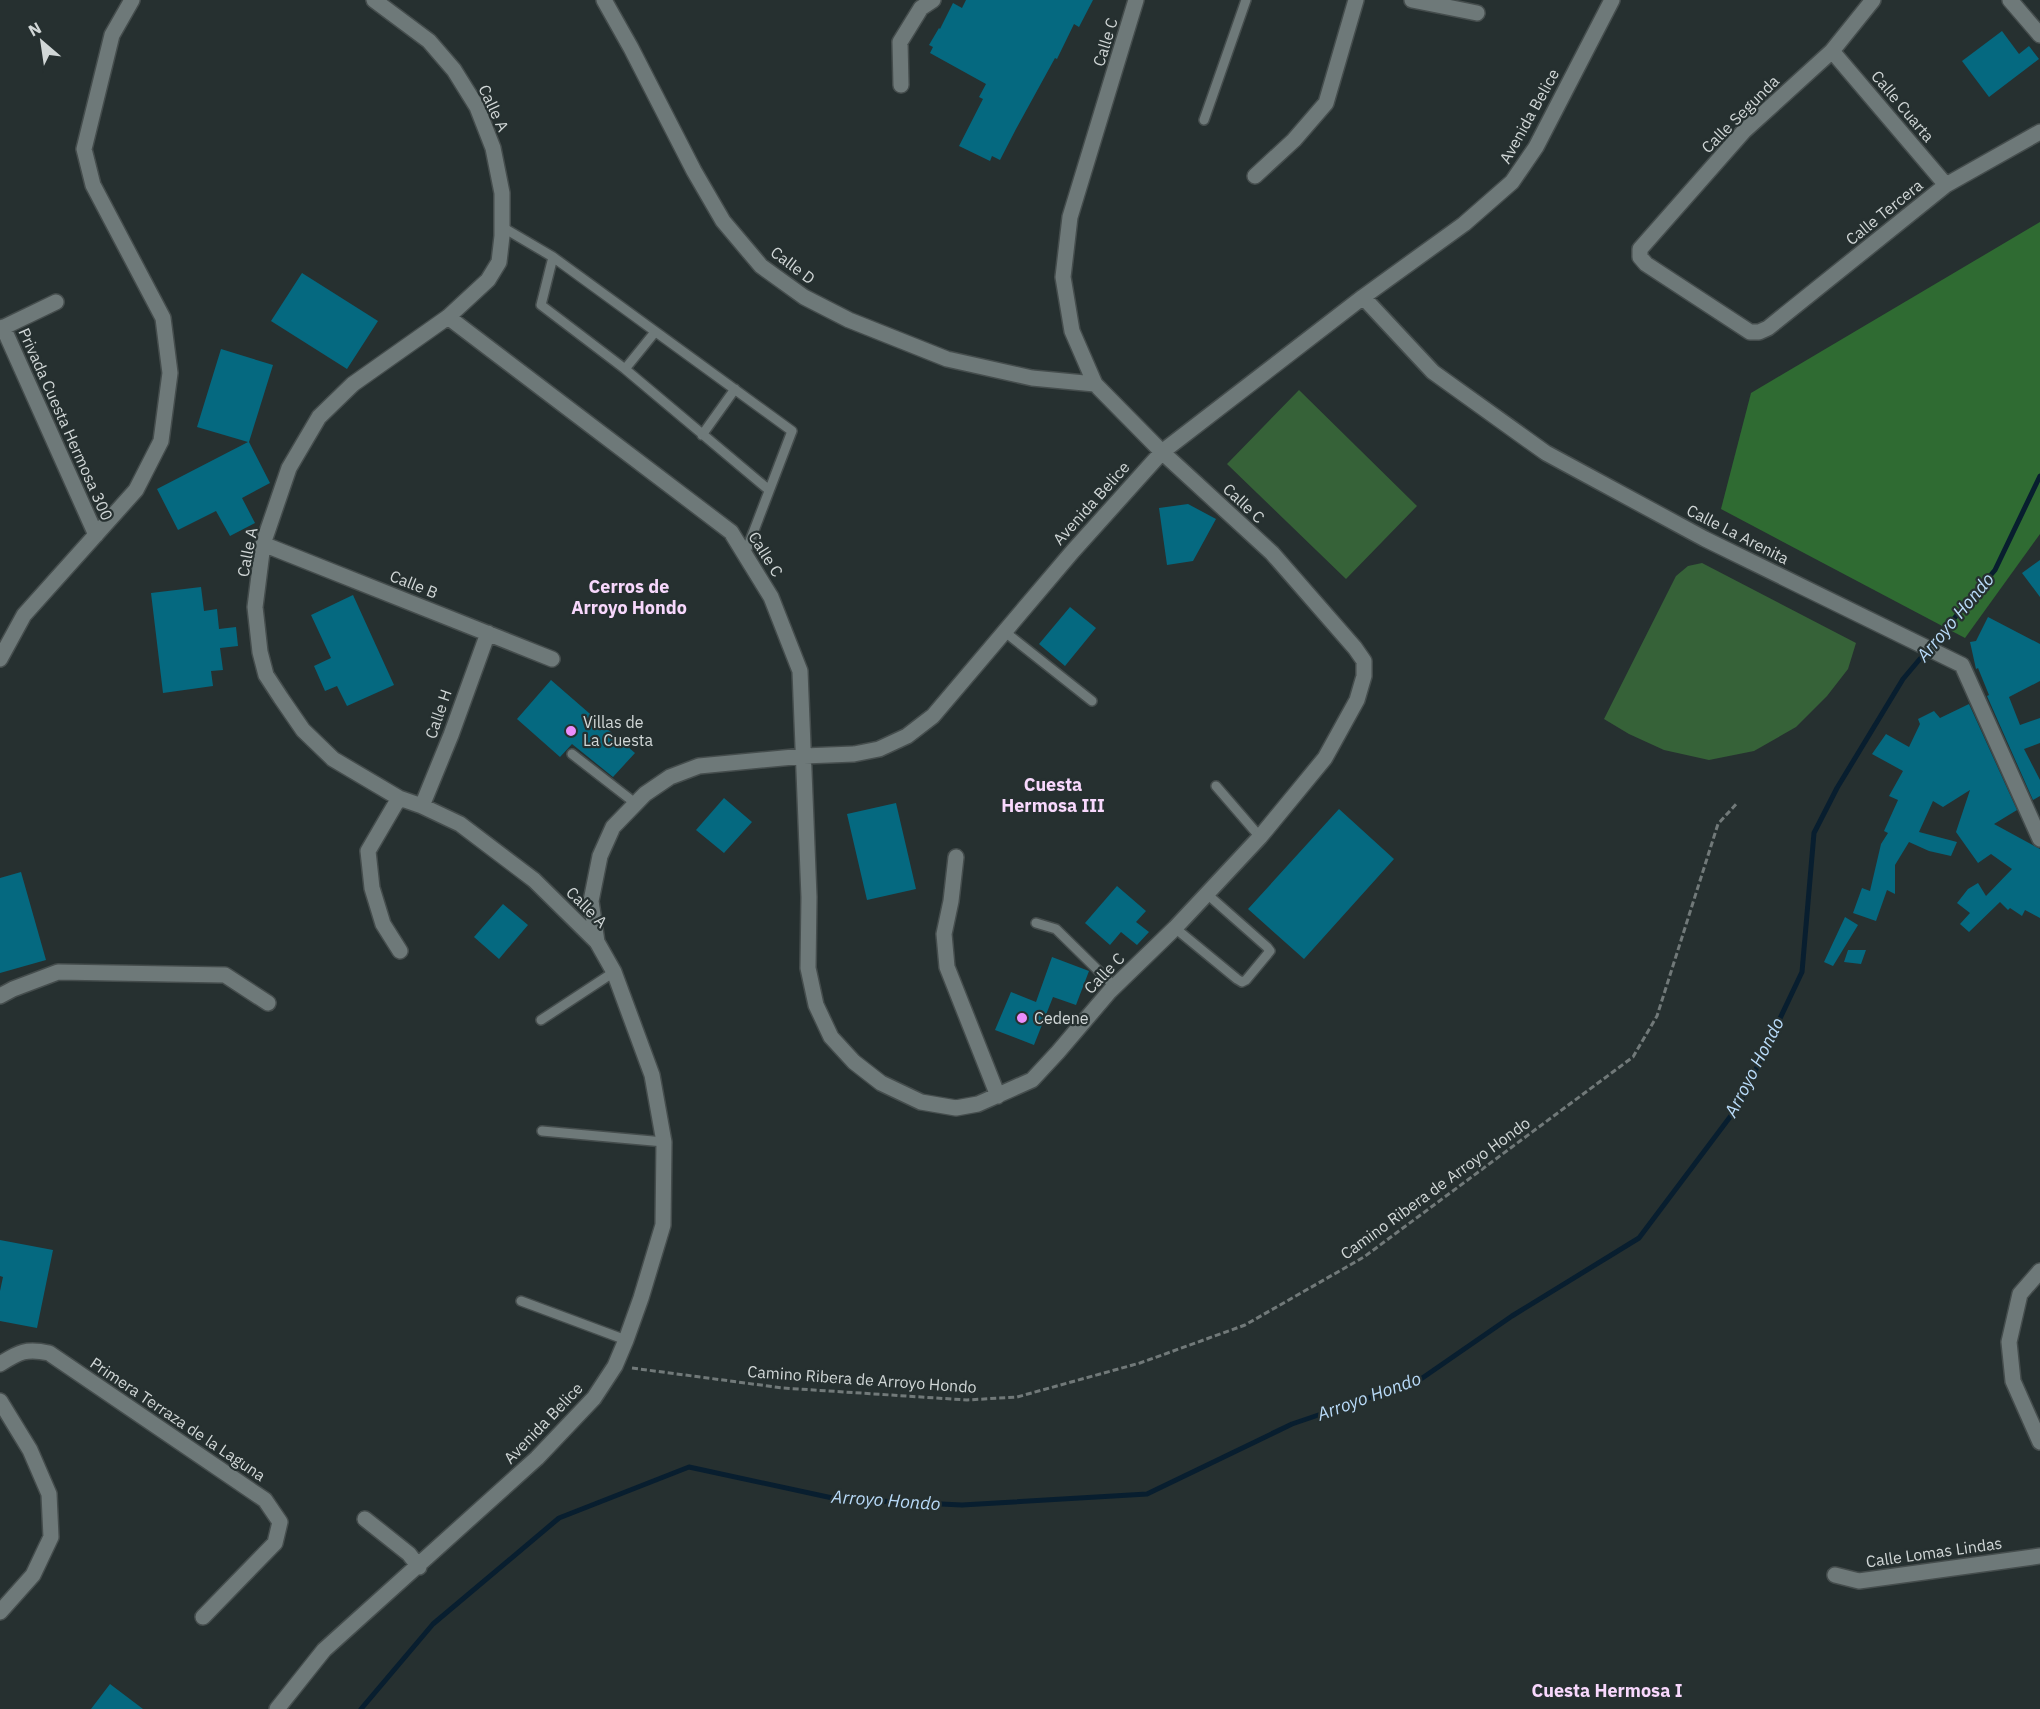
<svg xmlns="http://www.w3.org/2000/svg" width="2040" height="1709" font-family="'IBM Plex Sans',sans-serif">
<rect width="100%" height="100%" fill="#263030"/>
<path fill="#366238" d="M1299 390 1417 506 1346 579 1227 464Z
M1702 563 1856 643 1848 669 1827 696 1796 727 1754 751 1709 760 1664 750 1629 734 1604 719 1676 576 1688 566Z"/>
<path fill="#2f6b32" d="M2040 222V534L1965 638 1721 509 1751 393Z"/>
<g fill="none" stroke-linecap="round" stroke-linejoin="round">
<path stroke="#081e2f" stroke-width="5" d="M361 1709 433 1624 559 1518 689 1467 837 1499 962 1505 1147 1494 1292 1424 1418 1381 1512 1316 1639 1238 1739 1105 1802 972 1814 833 1837 788 1903 679 1995 570 2040 476"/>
</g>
<path fill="#056980" d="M966 0H1093L1079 27 1074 24 1057 59 1055 58 1016 129 1000 160 992 156 990 161 959 146 983 99 979 97 986 84 930 53 933 47 929 45 939 28 940 29 953 3 962 8Z
M2002 31 2019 54 2029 46 2039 59 1989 97 1962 61Z
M302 273 378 321 347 369 271 321Z
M221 349 273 365 249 442 270 483 242 498 255 523 230 536 216 511 178 530 157 489 248 442 197 427Z
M1188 504 1216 519 1193 561 1167 565 1159 508Z
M2040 560V597L2022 573Z
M201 587 204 611 217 609 219 629 236 627 238 646 220 648 223 670 211 671 213 686 163 693 151 593Z
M353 595 394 685 347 706 337 686 325 691 314 666 331 658 311 615Z
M1070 607 1096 628 1065 666 1039 644Z
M1988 617 2040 644V681L2009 697 2020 725 2040 718V743L2024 749 2040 780V796L2033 800 1987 696 1989 695 1978 668 1976 669 1970 642 1976 641Z
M551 680 635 753 613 777 572 744 560 757 517 719Z
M1969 704 2017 810 1994 824 2040 849V918L2025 910 2022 916 2010 908 2008 910 2000 902 1969 932 1960 924 1970 913 1957 903 1968 889 1978 883 1986 896 2012 869 1991 854 1978 863 1956 832 1970 790 1943 807 1933 801 1919 832 1957 842 1951 856 1929 851 1909 842 1895 865V894L1887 890 1876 921 1853 913 1862 888 1870 891 1881 844 1888 833 1884 831 1898 800 1889 796 1903 771 1872 754 1886 734 1909 747 1920 724 1918 719 1934 711 1940 718Z
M724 798 752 822 724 853 696 830Z
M896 803 916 889 867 900 847 814Z
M1339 809 1394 859 1304 959 1248 909Z
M21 872 46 960 0 973V878Z
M1117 886 1146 911 1136 922 1149 932 1137 945 1121 932 1110 945 1085 923Z
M503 904 528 925 499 959 474 937Z
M1845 917 1858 925 1833 966 1824 962Z
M1848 950H1866L1861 964 1844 962Z
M1052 957 1089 971 1076 1005 1053 997 1034 1045 995 1030 1011 992 1036 1002Z
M0 1240 53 1250 37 1328 0 1321V1291L3 1277 0 1276Z
M110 1684 143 1709H91Z"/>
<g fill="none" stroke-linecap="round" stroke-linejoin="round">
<g stroke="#454d4d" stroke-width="12">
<path id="service" d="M1204 120 1246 0
M502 227 553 257 792 431 745 554
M553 257 541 305 625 369 769 490
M625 369 655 332
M702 435 735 389
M1005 632 1092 701
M572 754 635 803
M1216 786 1260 837
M1036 923 1056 929 1115 987
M1175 928 1237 979 1242 982 1246 980 1270 951 1267 947 1207 894
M541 1020 614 972
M542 1131 664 1142
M521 1301 626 1340"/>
</g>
<g stroke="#454d4d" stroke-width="18">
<path id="minor" d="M604 0 631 48 694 171 723 221 761 266 804 297 849 320 947 359 1032 378 1095 384
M1412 0 1477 13
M1873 0 1832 51 1744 131 1640 249V257L1646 264 1750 332H1759L1768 328 1946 185 2040 132
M2010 0 2040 35
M1832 51 1946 185
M901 85 900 42 921 8 933 0
M1255 176 1294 140 1326 103 1356 0
M1363 297 1433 372 1546 453 1705 539 1962 665 2040 839
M448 317 731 532 771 597 800 671 809 897 808 968 816 1005 831 1037 854 1062 881 1083 921 1102 956 1108 978 1104 1032 1080 1058 1052 1110 991 1175 928 1260 837 1325 758 1357 700 1364 676V661L1355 648 1272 553 1162 452 1095 384 1072 331 1063 277 1070 217 1136 0
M3 327 96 535
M0 329 56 302
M263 544 552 659
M0 659 24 615 136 490 161 441 170 373 163 318 93 185 84 149 112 35 132 0
M399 798 368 851 372 888 383 924 400 951
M422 806 451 735 488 633
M956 857 951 901 944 934 947 967 998 1096
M597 942 591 901 600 856 613 827 645 794 670 777 699 766 804 756 854 754 879 749 907 736 933 716 1073 551 1162 452 1363 297 1464 224 1512 182 1536 147 1612 0
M0 996 13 989 58 972 225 975 268 1003
M2040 1271 2020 1294 2009 1342 2013 1381 2040 1442
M0 1364C19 1352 26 1348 49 1353L265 1500 280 1522 275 1543 203 1617
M0 1401 30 1450 49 1494 51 1537 33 1575 0 1612
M365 1519 409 1554 419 1567
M1835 1575 1859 1581 2040 1556
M277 1709 324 1650 537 1458 594 1398 615 1366 626 1340 641 1298 663 1225 664 1142 652 1075 614 972 597 942 534 880 460 824 422 806 399 798 333 759 303 730 281 698 266 675 260 652 255 607 263 544 289 468 319 417 353 384 448 317 488 280 499 262 502 236V193L493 148 477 107 454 70 429 41 374 0"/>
</g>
<path stroke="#717979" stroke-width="3" stroke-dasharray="6 3" stroke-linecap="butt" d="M632 1368 783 1388 967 1400 1017 1397 1140 1363 1245 1325 1364 1257 1633 1057 1657 1016 1718 824 1738 802"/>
<use href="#service" stroke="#6e7979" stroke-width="9"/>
<use href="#minor" stroke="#6e7979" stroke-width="15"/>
</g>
<g fill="#eb8dfc" stroke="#263030" stroke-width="2">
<circle cx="571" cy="731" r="6"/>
<circle cx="1022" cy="1018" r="6"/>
</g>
<g text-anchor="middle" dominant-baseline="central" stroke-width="4.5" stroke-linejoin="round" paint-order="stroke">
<g font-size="16" fill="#d1d7d7" stroke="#263030">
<text transform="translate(1105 42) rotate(-73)">Calle C</text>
<text transform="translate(1903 106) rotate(50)">Calle Cuarta</text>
<text transform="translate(494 108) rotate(65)">Calle A</text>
<text transform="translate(1740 114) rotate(-45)">Calle Segunda</text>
<text transform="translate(1529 116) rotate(-61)">Avenida Belice</text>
<text transform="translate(1884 212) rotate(-39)">Calle Tercera</text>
<text transform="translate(793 265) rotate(37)">Calle D</text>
<text transform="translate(66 424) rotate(66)">Privada Cuesta Hermosa 300</text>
<text transform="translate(1091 503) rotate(-48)">Avenida Belice</text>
<text transform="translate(1244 503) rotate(43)">Calle C</text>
<text transform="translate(1738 534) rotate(27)">Calle La Arenita</text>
<text transform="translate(247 552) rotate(-79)">Calle A</text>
<text transform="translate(766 554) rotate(58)">Calle C</text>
<text transform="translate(414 584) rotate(22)">Calle B</text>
<text transform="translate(438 714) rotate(-71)">Calle H</text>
<text transform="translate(587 907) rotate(45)">Calle A</text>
<text transform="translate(1104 973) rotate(-46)">Calle C</text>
<text transform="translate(1435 1188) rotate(-36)">Camino Ribera de Arroyo Hondo</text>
<text transform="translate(862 1379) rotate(4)">Camino Ribera de Arroyo Hondo</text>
<text transform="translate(178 1419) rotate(34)">Primera Terraza de la Laguna</text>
<text transform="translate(543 1423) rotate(-46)">Avenida Belice</text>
<text transform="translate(1934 1552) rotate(-8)">Calle Lomas Lindas</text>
</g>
<g font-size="16" fill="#d1d7d7" stroke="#263030" text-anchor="start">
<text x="583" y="722">Villas de<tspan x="583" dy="18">La Cuesta</tspan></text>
<text x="1034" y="1018">Cedene</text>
</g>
<g font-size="18" font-weight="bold" fill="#f8d8fd" stroke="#263030">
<text x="629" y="586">Cerros de<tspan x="629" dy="21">Arroyo Hondo</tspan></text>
<text x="1053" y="784">Cuesta<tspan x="1053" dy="21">Hermosa III</tspan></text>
<text x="1607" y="1690">Cuesta Hermosa I</text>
</g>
<g font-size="18" font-style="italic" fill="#b9dbf9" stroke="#263030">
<text transform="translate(1955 617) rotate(-50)">Arroyo Hondo</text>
<text transform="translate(1754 1067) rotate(-63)">Arroyo Hondo</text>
<text transform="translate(1369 1396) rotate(-20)">Arroyo Hondo</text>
<text transform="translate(886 1500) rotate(4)">Arroyo Hondo</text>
</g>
</g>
<g transform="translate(42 42) rotate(331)" stroke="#263030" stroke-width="4.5" paint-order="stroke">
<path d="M0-4.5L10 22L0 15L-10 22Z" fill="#d1d7d7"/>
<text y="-9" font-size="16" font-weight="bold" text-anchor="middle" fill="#d1d7d7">N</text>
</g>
</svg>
